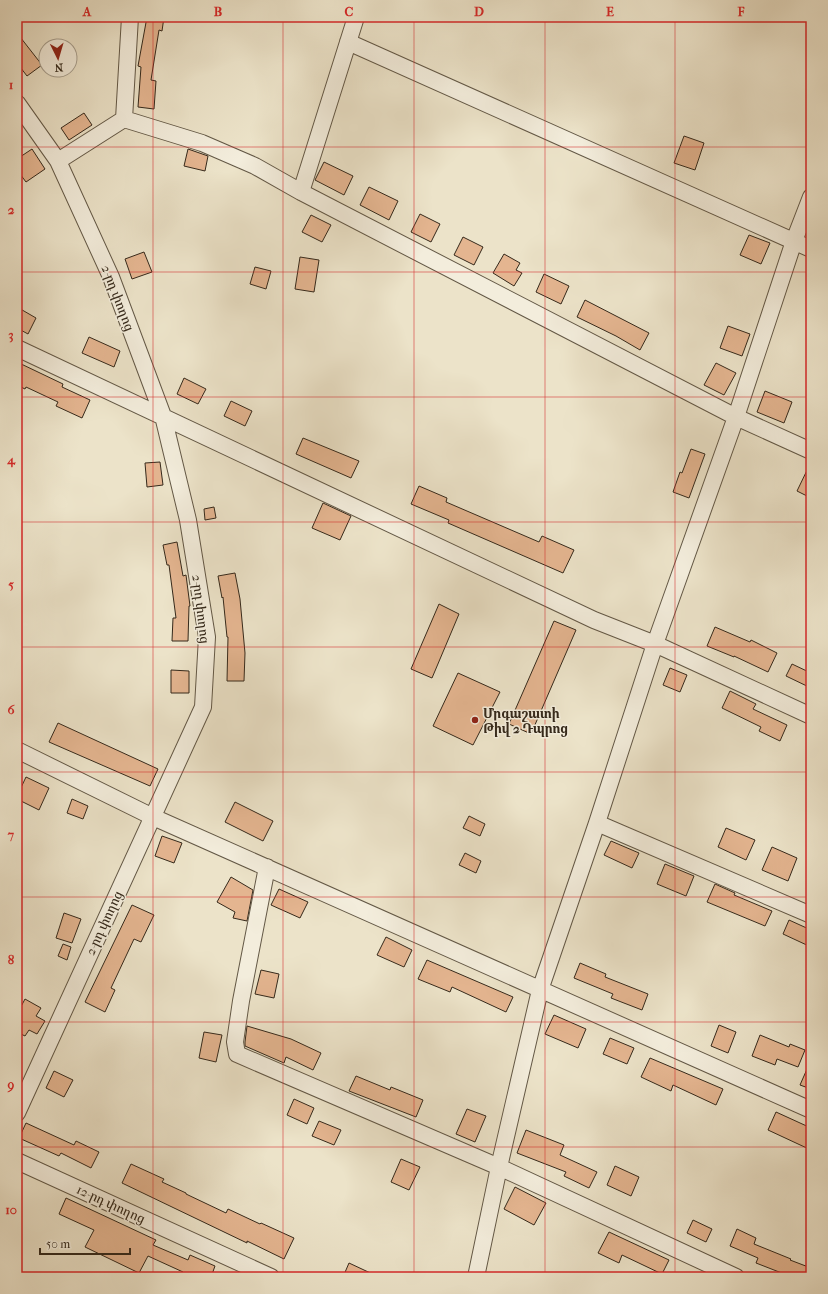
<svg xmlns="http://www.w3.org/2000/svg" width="828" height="1294" font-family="'IM FELL French Canon','Noto Serif Armenian',serif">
<rect width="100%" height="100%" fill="#ece3c9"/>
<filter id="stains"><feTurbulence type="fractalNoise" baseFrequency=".005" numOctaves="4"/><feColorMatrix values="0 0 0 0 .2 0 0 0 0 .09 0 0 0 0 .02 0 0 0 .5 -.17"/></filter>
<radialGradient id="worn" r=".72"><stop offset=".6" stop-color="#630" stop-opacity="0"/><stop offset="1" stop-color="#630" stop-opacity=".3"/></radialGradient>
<path fill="#e4b590" stroke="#35291b" d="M147 17H164L162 31 159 30 151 80 156 81 154 109 138 107 141 67 138 66Z
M17 33 42 65 27 76 17 63Z
M84 113 92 125 69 140 61 128Z
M684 136 704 143 695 170 674 163Z
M32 149 45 169 26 182 17 170V159Z
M188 149 208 156 205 171 184 166Z
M324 162 353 176 344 195 315 180Z
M369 187 398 201 389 220 360 205Z
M420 214 440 224 431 242 411 232Z
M311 215 331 225 322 242 302 232Z
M749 235 770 243 761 264 740 255Z
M463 237 483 247 474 265 454 255Z
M144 252 152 272 132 279 125 259Z
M504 254 520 263 516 270 522 273 514 286 493 273Z
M300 257 319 260 314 292 295 289Z
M255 267 271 271 266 289 250 284Z
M544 274 569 286 561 304 536 292Z
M585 300 649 333 640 350 616 336 577 317Z
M17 307 36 318 28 334 17 328Z
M728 326 750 334 742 356 720 348Z
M89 337 120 351 114 367 82 353Z
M17 362 63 384 62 387 90 400 82 418 56 406 58 402 26 387 25 389 17 385Z
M716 363 736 373 724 395 704 385Z
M184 378 206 389 198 404 177 394Z
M765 391 792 402 784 423 757 412Z
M231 401 252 411 245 426 224 416Z
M303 438 359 461 351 478 296 454Z
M691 449 705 454 689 498 673 492 680 472 682 473Z
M160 462 163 485 147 487 145 463Z
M811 462V487L807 496 797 491Z
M419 486 447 498 446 502 539 542 542 536 574 550 563 573 448 523 449 520 411 504Z
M323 503 351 516 340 540 312 528Z
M214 507 216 518 205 520 204 509Z
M177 542 183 576 186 575 190 606H189L188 641H172L173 618H176L169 565H167L163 545Z
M235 573 240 599 245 653 244 681H227L228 637H227L223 597 222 598 218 576Z
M439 604 459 614 432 678 411 669Z
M554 621 576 630 531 734 509 724Z
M715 627 750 642 751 640 777 653 768 672 734 656V657L707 646Z
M792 664 811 673V688L786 676Z
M670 668 687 675 680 692 663 685Z
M171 670 189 671V693H171Z
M458 673 500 692 473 745 433 726Z
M730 691 756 704 753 709 787 725 780 741 759 731 761 727 722 708Z
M58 723 158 769 150 786 49 742Z
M26 777 49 788 39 810 17 799V796Z
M72 799 88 806 83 819 67 813Z
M235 802 273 821 263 841 225 822Z
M469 816 485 824 480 836 463 828Z
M726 828 755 840 746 860 718 847Z
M162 836 182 843 174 863 155 856Z
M611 841 639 853 632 868 604 855Z
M772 847 797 858 788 881 762 870Z
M465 853 481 861 476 873 459 865Z
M665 864 694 876 686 896 657 884Z
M231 877 253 890 247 921 233 918 235 912 217 902Z
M715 884 735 893 734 895 772 911 765 926 707 902Z
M279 889 308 902 300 918 271 905Z
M132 905 154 915 141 942 134 939 111 988 115 990 105 1012 85 1002Z
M64 913 81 919 72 943 56 938Z
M789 920 811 930V947L783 934Z
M386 937 412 950 404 967 377 955Z
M63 944 71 947 67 960 58 956Z
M427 960 513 997 506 1012 452 987 450 992 418 979Z
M580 963 606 974 605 977 648 994 642 1010 611 998 613 994 574 978Z
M261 970 279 974 274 998 255 994Z
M25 999 41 1008 36 1016 45 1021 37 1034 29 1030 25 1036 17 1032V1014Z
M554 1015 586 1029 578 1048 545 1034Z
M719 1025 736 1032 728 1053 711 1046Z
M247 1026 291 1039 321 1053 313 1070 286 1057 284 1063 245 1046V1042Z
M204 1032 222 1035 216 1062 199 1058Z
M760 1035 789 1047 790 1044 805 1050 798 1067 777 1059 775 1065 752 1056Z
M610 1038 634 1048 627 1064 603 1054Z
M650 1058 723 1089 716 1105 673 1085 671 1091 641 1077Z
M811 1060V1089L800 1085Z
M54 1071 73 1080 64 1097 46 1088Z
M356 1076 390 1090 391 1087 423 1100 416 1117 349 1091Z
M294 1099 314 1108 307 1124 287 1115Z
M467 1109 486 1116 475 1142 456 1134Z
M776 1112 811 1128V1150L768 1130Z
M319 1121 341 1130 334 1145 312 1136Z
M26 1123 74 1145 76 1141 99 1152 91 1168 61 1153 59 1156 19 1138Z
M526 1130 564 1145 560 1155 597 1172 589 1188 564 1176 566 1172 517 1153Z
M401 1159 420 1167 409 1190 391 1182Z
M131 1164 164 1179 162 1182 186 1193V1194L226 1213 228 1209 260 1224 261 1223 294 1238 284 1259 247 1241V1243L122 1183Z
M615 1166 639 1177 631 1196 607 1185Z
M515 1187 546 1203 534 1225 504 1209Z
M66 1198 156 1240 153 1245 188 1260 190 1255 215 1266 211 1277H180L183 1272 148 1256 139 1273 85 1247 94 1230 59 1214Z
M693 1220 712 1229 706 1242 687 1233Z
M737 1229 756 1238 754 1244 791 1259 790 1260 811 1268V1277H792L756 1263 758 1258 730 1246Z
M609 1232 669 1260 662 1274 622 1255 619 1263 598 1253Z
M349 1263 379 1277H343Z"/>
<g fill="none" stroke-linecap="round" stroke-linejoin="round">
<g stroke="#635846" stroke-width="18">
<path id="minor" d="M348 42 811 249
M17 103 58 161 111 277 163 416 188 520 207 637 203 707 17 1113
M124 119 130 17
M58 161 124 119 202 143 255 166 301 192 736 417 811 451
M301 192 356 17
M17 348 594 620 655 644 811 716
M17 750 153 817 811 1110
M597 823 811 915
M267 867 241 1001 235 1042 237 1054 499 1167 736 1277
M17 1161 271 1277
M476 1277 499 1167 540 990 597 823 655 644 736 417 794 241 811 197"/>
</g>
<use href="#minor" stroke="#f3eddc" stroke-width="16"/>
</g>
<path fill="none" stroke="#d62828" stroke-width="1" stroke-opacity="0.55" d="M153 17V1277M283 17V1277M414 17V1277M545 17V1277M675 17V1277M17 147H811M17 272H811M17 397H811M17 522H811M17 647H811M17 772H811M17 897H811M17 1022H811M17 1147H811"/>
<circle fill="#8f2418" stroke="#f3eddc" stroke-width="1.5" cx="475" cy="720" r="4"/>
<g text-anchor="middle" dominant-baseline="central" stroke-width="3" stroke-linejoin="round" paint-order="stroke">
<g font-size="13" fill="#35291b" stroke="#f3eddc">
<text transform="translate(118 298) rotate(69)">2-րդ փողոց</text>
<text transform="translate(201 609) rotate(83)">2-րդ փողոց</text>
<text transform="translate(104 923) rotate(-65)">2-րդ փողոց</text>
<text transform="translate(111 1204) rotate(25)">12-րդ փողոց</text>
</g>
<g font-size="13" font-weight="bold" fill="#35291b" stroke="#f3eddc" text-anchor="start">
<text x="483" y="713">Մրգաշատի<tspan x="483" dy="15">Թիվ 2 Դպրոց</tspan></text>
</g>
</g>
<rect width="828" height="1294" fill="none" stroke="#ece3c9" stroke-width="44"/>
<g transform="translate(58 58) rotate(175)"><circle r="19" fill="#f3eddc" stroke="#a79f8f"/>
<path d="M0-3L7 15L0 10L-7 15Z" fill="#8f2418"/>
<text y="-6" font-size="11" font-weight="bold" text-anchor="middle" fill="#35291b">N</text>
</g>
<path d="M40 1248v6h90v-6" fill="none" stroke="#35291b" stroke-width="2"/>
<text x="46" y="1248" font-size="12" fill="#35291b" stroke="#f3eddc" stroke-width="3" paint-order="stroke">50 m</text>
<rect x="22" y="22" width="784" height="1250" fill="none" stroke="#d62828" stroke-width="1.5"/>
<g font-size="13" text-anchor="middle" font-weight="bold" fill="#d62828">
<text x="87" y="16">A</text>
<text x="218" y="16">B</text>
<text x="349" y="16">C</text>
<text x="479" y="16">D</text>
<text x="610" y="16">E</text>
<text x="741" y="16">F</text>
<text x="11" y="89">1</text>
<text x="11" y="214">2</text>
<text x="11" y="339">3</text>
<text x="11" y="464">4</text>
<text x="11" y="589">5</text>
<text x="11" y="714">6</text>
<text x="11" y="839">7</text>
<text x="11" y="964">8</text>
<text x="11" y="1089">9</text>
<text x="11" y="1214">10</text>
</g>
<rect width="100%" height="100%" filter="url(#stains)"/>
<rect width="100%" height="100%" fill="url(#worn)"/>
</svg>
